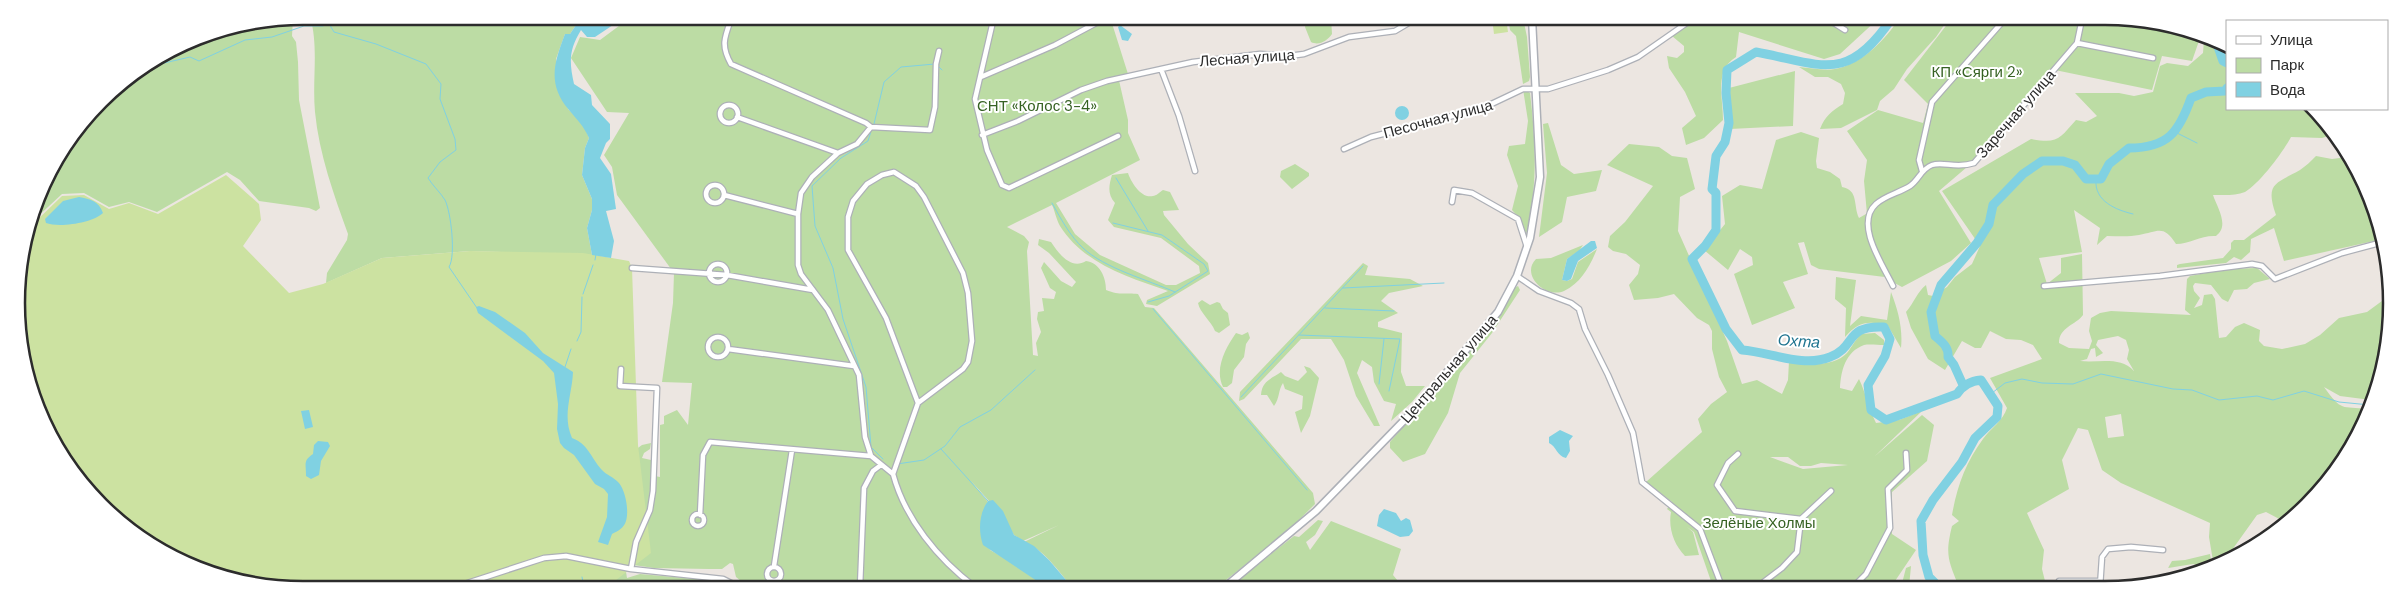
<svg xmlns="http://www.w3.org/2000/svg" width="2408" height="606" font-family="'DM Sans',sans-serif">
<rect width="100%" height="100%" fill="#ece6e1"/>
<path fill="#bcdca4" fill-rule="evenodd" d="M310 16 576 17V25L570 34H565L556 59 568 109 583 123 589 138 585 148 582 175 592 199V210L587 228 592 255 470 251 382 258 326 283 327 273 347 240 348 234C334 195 319 154 315 112 312 79 319 48 310 16Z
M631 17H1110L1128 74 1118 76 1128 120V133L1140 160 1056 203 1075 234 1100 255 1166 285H1176L1200 273 1199 266 1161 238 1114 227 1108 220 1115 203C1107 194 1109 185 1112 175L1128 173C1131 182 1141 199 1153 196 1156 196 1160 192 1163 190L1170 192 1179 210 1163 211 1164 215 1188 244 1208 263 1210 274 1157 306 1146 304 1147 300 1168 291C1128 277 1084 264 1060 226 1056 219 1055 211 1052 205L1007 227 1024 236 1029 242 1027 251 1033 355 1038 356 1036 343 1041 332 1037 319 1038 312 1044 311 1042 298 1054 299 1056 292 1050 288 1041 268 1044 262 1061 281 1072 287 1076 282 1049 253 1038 245 1039 239 1051 242C1059 254 1071 270 1086 261 1100 263 1106 277 1106 290 1121 296 1126 292 1138 294L1145 307 1154 308 1313 493 1315 504 1287 532 1217 587H1072C1058 571 1045 550 1024 542L1059 525 1023 541 1014 535 993 501H989L971 481 988 502C978 515 987 535 990 550L1010 561 1048 587H748L736 577 733 564 730 563 722 569H709L654 568 620 563 635 450 642 445 651 443 650 449 644 453 642 458 651 460 655 476 660 477V425L664 424V416L677 410 688 425 692 383 662 382 673 303 674 273 617 195 612 167 604 155 629 113 607 112 571 58 580 37 600 40Z
M293 18 292 36 296 42 298 62 299 100 320 208 316 211 309 208 259 201 240 180 227 172 157 212 129 202 109 207 84 193 62 194 34 220 46 176 114 88 194 38Z
M1307 18H1331L1332 34C1327 41 1319 46 1311 42L1305 27Z
M1508 18H1523L1527 37 1530 77 1529 81 1523 84 1516 36 1510 30Z
M1697 18 1702 19 1879 18 1840 54 1824 59 1739 32 1736 57C1714 70 1723 98 1723 120L1704 138 1686 145 1682 128 1696 116 1685 92 1669 68 1667 56 1677 58 1684 52V46L1672 36Z
M1899 18H1949L1936 37 1907 69 1894 89 1880 101 1877 110 1841 128 1820 129C1825 116 1832 111 1843 104L1845 93 1841 84 1828 77H1815L1799 67C1810 68 1825 71 1835 69 1860 65 1887 39 1899 18Z
M1952 18 2143 19 2200 38 2192 61 2162 56 2152 90 2050 69 1967 167 1939 191 1971 243 1951 261 1902 287 1889 280 1868 239 1865 228 1867 214 1864 181 1867 160 1847 131 1878 110 1923 123 1928 104 1904 80Z
M2204 40 2227 47V109H2310L2333 129 2335 134 2322 138 2291 137C2283 152 2260 183 2245 192 2236 196 2223 195 2213 195 2217 207 2230 226 2216 236 2201 235 2190 244 2176 244 2163 224 2158 232 2139 235 2129 237 2117 236 2107 236L2097 245 2100 228 2074 210 2082 252 2039 258 2047 284 2061 273V258L2082 254 2083 315C2076 325 2059 327 2059 343L2069 348 2089 349 2092 341 2089 331 2091 318 2100 313 2111 311 2191 315 2185 310 2187 279 2190 276 2227 269 2257 268 2270 279 2254 283 2247 289 2234 290 2228 302 2222 299 2211 285 2195 283 2193 286 2194 291 2200 298 2194 308 2202 305 2204 295 2212 294 2215 299 2219 338 2226 337 2235 327 2244 323 2260 330 2259 341 2264 346 2282 349 2305 344 2320 335 2339 318 2367 312 2386 298 2389 341 2371 400 2340 396 2324 387C2342 412 2341 406 2368 409L2362 430 2308 506 2285 522 2266 512 2257 515 2232 550 2213 561 2209 537 2210 523 2121 483 2102 470 2088 430 2078 428 2062 460 2069 489 2027 513 2044 550 2042 569 2045 581 2044 587H1959C1948 560 1945 555 1952 526L1959 521 1952 515C1957 486 1966 462 1983 439 1991 428 2003 421 2007 408L1990 378 2042 359 2033 345 2021 340 2006 339 1990 331 1981 348H1975L1962 341 1945 370 1928 359 1911 328 1906 312C1914 303 1917 292 1926 285L1928 295 1933 296 1947 287 1955 277 1972 264 1980 246 1942 191 2031 139C2058 144 2059 139 2076 120L2086 122 2097 116 2075 93H2119L2134 96 2153 92 2160 66 2167 63 2188 66 2203 53ZM2118 336 2126 340 2129 350 2127 359 2134 371C2120 356 2100 363 2080 361L2087 359 2091 349 2095 348 2096 357 2103 353 2096 345 2098 340ZM2121 414 2124 436 2108 438 2105 417Z
M1795 71 1793 126 1730 129 1729 88Z
M1523 89 1530 93C1536 142 1538 186 1526 235L1521 220 1512 210 1518 186 1507 155 1509 146 1525 144 1528 121Z
M1548 123 1561 165 1574 174 1602 170 1596 191 1567 197 1562 222 1539 237 1547 173 1543 124Z
M1801 132 1819 138 1816 161 1817 168 1830 172 1840 179 1842 187C1859 190 1853 206 1859 218L1866 214C1863 238 1875 256 1885 277L1819 269 1811 265 1804 242 1798 243 1808 274 1783 282 1795 308 1752 325 1734 274 1753 265 1752 257 1740 249 1728 270 1704 250 1725 224 1722 196 1740 185 1762 189 1776 140Z
M1629 144 1659 147 1672 156 1687 158 1695 189 1680 197 1678 231 1727 341 1742 384 1757 380 1782 394 1788 380 1789 361C1806 364 1833 368 1847 353 1852 347 1855 340 1861 334L1875 333 1884 340V345C1878 345 1869 344 1864 345 1845 352 1841 371 1840 388L1852 391 1859 379C1866 394 1869 409 1876 423L1899 420 1922 411 1874 457 1922 415 1934 425 1927 461 1892 492V534L1916 550 1891 587H1713L1694 532 1687 527 1693 532 1699 555 1685 556C1674 545 1668 528 1671 512L1667 509 1672 502 1646 482 1702 432 1698 419 1711 404 1727 392 1719 377 1712 349V331L1709 325 1697 318 1674 294 1658 298 1634 300 1629 285 1638 274 1640 265 1626 254 1613 251 1608 247 1610 236 1625 222 1653 186 1607 165ZM1770 457H1788L1800 466H1811L1821 463 1848 465 1803 469Z
M2316 156 2332 159 2347 157 2382 229 2383 239 2284 261 2274 228 2251 239 2250 252 2241 260 2234 257 2226 263 2177 268V265L2180 264 2223 258 2231 249V243L2234 240H2244L2276 215C2265 183 2275 184 2300 170 2306 166 2311 161 2316 156Z
M1295 164 1309 173V176L1292 189 1280 177 1281 171Z
M1583 245 1579 251 1567 259 1562 280 1567 281 1572 279 1578 262 1597 249C1590 266 1581 283 1564 291 1546 299 1520 275 1536 259L1551 258Z
M1363 263 1368 266 1365 275 1410 279 1423 286 1389 293 1381 301 1398 313 1378 322V327L1402 333 1401 372 1406 386H1425L1412 402 1391 421 1396 404 1384 401 1374 382 1372 367 1362 360 1357 373 1380 426H1374L1356 396 1344 360 1331 339H1301L1244 399 1239 401 1240 392Z
M1836 277 1856 280 1850 326 1861 316 1887 320 1891 292C1898 310 1903 328 1901 348L1888 326C1869 320 1858 322 1845 337L1846 308 1835 299Z
M1518 286 1520 290 1492 333 1460 373 1448 413 1425 454 1403 462 1390 448V442L1487 330 1514 288Z
M1202 300 1210 305 1217 302 1220 303 1223 309 1228 313 1230 325 1219 333 1215 331C1211 321 1200 313 1198 303Z
M1248 332 1250 338 1246 344 1244 357 1234 370 1232 383 1227 387H1223C1214 369 1226 347 1236 333L1242 335Z
M1304 366 1310 368 1319 378 1310 416 1301 433 1295 412 1302 409 1303 396 1285 389 1283 383C1278 390 1280 398 1274 406L1267 395H1261C1262 381 1271 379 1281 372L1285 376 1298 381 1307 372Z
M1318 520 1323 521 1315 535 1306 542 1310 550 1331 521 1401 549 1393 575 1403 587H1229L1294 536 1299 537Z
M2210 554 2212 566 2206 568 2193 564 2168 568 2172 561 2185 560Z
M1911 566 1909 587H1901L1906 568Z
M626 572 627 578 640 574 707 580 730 587H525Z"/>
<path fill="#cce2a1" d="M1492 18H1506L1508 32 1494 34Z
M226 175 259 204 261 220 243 246 289 293 323 284 382 258 470 251 583 253 629 261 632 268 638 445 651 553 607 587H265L159 551 76 478 26 377 17 284 33 224 62 196 84 195 109 209 129 203 158 214Z"/>
<path fill="#80d1e2" d="M576 17H625L595 37H587L581 30C569 50 569 61 574 84L591 95 592 105 610 124V139L606 143 600 158 611 174 616 209 606 211 614 241 611 258 592 255 587 228 592 210V199L582 175 585 148 589 138C583 125 578 121 569 110 547 84 554 63 565 34H570L576 25Z
M1120 25 1132 34 1128 41 1122 40 1118 27Z
M1395 113a7 7 0 1 1 14 0a7 7 0 1 1-14 0Z
M79 197C90 199 99 201 103 213 93 223 59 228 46 223L45 219 63 201Z
M1591 241H1595L1597 248 1578 261 1571 279 1567 281 1562 280 1567 259Z
M479 306 495 312 525 333 543 353 573 372C572 396 562 415 572 438 588 444 590 456 601 469 606 475 614 477 619 483 626 492 629 511 626 521 624 528 618 531 612 534L608 545 598 542 607 517 608 494 604 489 595 484 574 455 564 448 560 443 557 429 558 404 554 373 543 361 478 313 476 307Z
M309 410 313 427 305 429 301 411Z
M1560 430 1573 436 1569 441 1570 451 1566 458C1557 456 1556 446 1549 443V437Z
M318 441 328 442 330 446 321 461 319 475 311 479 306 476C306 463 303 461 313 454L314 445Z
M993 500 1003 511 1014 535 1034 546 1049 560 1072 587 1043 585 983 545C978 531 979 513 988 501Z
M1384 509 1396 513 1401 521 1406 518 1410 520 1413 531 1409 536 1400 537 1377 526 1379 515Z"/>
<g fill="none" stroke-linecap="round" stroke-linejoin="round">
<path stroke="#80d1e2" stroke-width="1" d="M328 16V22L334 32 376 44 426 64 441 84 440 99 455 139 456 150 440 162 428 178C433 186 440 192 445 200 451 212 456 256 449 267L477 308
M938 66 942 70
M147 67 190 57 199 61 245 40 272 37 304 26H323L327 23
M874 124 884 82 901 67 935 64
M872 128 868 141 841 158 812 186 815 226 833 268 843 319 866 387 871 447 883 459
M2175 132 2197 143
M1116 178 1148 231
M2096 180C2094 201 2116 210 2133 214
M1052 203C1061 219 1070 236 1083 248 1104 268 1148 280 1175 292
M1113 223 1162 235 1204 264 1208 271 1169 296 1148 302
M595 260 596 254
M1343 288 1444 283
M583 294 593 265
M1325 308 1394 311
M1153 309 1307 490
M1299 335 1400 339 1389 391
M577 341 581 332 582 297
M565 367 571 349
M1379 384 1384 339
M1992 393 2005 383 2022 379 2042 383 2073 384 2101 374 2173 389 2192 390 2219 400 2257 396 2273 400 2304 391 2339 402 2370 405
M1241 397 1363 266
M941 449 988 501
M897 464 924 460 945 446 960 427 991 410 1035 370
M582 577 584 587"/>
<path stroke="#80d1e2" stroke-width="9" d="M1892 18C1847 85 1821 64 1756 52L1727 70 1726 93 1729 123 1725 142 1716 156 1712 189 1716 193V230L1705 246 1692 259 1726 329 1742 350C1770 352 1803 368 1830 357 1857 347 1844 325 1884 327L1890 339 1885 356 1868 385 1871 410 1886 420 1957 394C1963 385 1970 381 1981 380L1998 406 1997 417 1975 438 1962 462 1933 500 1921 521 1923 555 1929 577 1939 587
M2217 44 2223 61 2227 63
M1963 385 1954 365 1948 357C1949 347 1942 342 1935 336L1931 312 1941 285 1977 243 1989 224 1993 205 2023 174 2042 161H2063L2075 165 2086 179H2101L2109 164 2129 148C2168 148 2179 132 2191 98L2206 92 2225 91 2227 88"/>
<g stroke="#adb0b7" stroke-width="7">
<path id="street" d="M732 17C725 36 720 45 731 64L866 123 871 127
M994 17 975 99 987 150 1002 185 1009 188 1118 136
M1826 18 1845 30
M2077 43 2153 58
M1161 69 1179 116 1195 171
M981 77 1055 45 1102 20
M720 114a9 9 0 1 1 18 0a9 9 0 1 1-18 0Z
M737 117 838 153
M982 135 1018 121 1081 90 1107 81 1193 62 1260 54 1289 56 1304 54 1349 37 1395 31 1417 18
M1344 149 1371 137 1483 108 1523 89H1548L1608 70 1638 57 1694 18
M1922 171 1919 160 1932 102 2005 19
M706 194a9 9 0 1 1 18 0a9 9 0 1 1-18 0Z
M724 195 798 214
M1452 202 1454 190 1472 193 1518 219 1527 247
M709 273a9 9 0 1 1 18 0a9 9 0 1 1-18 0Z
M632 268 727 275 813 290
M1517 276 1539 291 1571 303 1579 309 1585 329 1608 375 1633 433 1642 482 1700 529 1722 587
M1893 286C1883 265 1854 224 1876 204 1886 195 1899 193 1910 186 1919 180 1921 169 1932 165 1943 161 1956 169 1974 163L2077 43 2082 19
M2044 286 2160 276 2252 264 2262 266 2275 279 2342 253 2383 242
M708 347a10 10 0 1 1 20 0a10 10 0 1 1-20 0Z
M728 349 854 366
M621 369 620 386 657 388 653 491 650 510 636 542 631 569
M918 403 963 369 968 362 972 341 968 293 963 273 924 197 916 186 894 172 882 175 867 184 853 201 848 217V250L886 318 918 403 893 474C905 519 938 559 975 587
M1738 454 1728 463 1717 485 1735 511 1801 519
M893 474 871 456 865 437 859 375 828 310 801 274 798 265V214L801 193 812 177 838 153 857 144 871 127 930 130 935 107 936 64 939 51
M692 520a6 6 0 1 1 12 0a6 6 0 1 1-12 0Z
M700 515 703 455 710 442 871 456
M774 566 792 450
M767 574a7 7 0 1 1 14 0a7 7 0 1 1-14 0Z
M2059 581H2100
M455 587 544 558 566 556 631 569 723 579 739 587
M860 587 864 488 873 471 881 465
M1757 587 1782 568 1797 552 1801 519 1831 491
M1853 587 1866 574 1890 528 1888 489 1907 470 1906 453
M2100 587 2102 557 2108 549 2131 547 2163 550"/>
</g>
<g stroke="#adb0b7" stroke-width="9">
<path id="secondary" d="M1225 587 1316 511 1420 404 1498 312 1517 276 1530 238 1540 177 1532 18"/>
</g>
<use href="#street" stroke="#fff" stroke-width="4.5"/>
<use href="#secondary" stroke="#fff" stroke-width="6"/>
</g>
<g text-anchor="middle" dominant-baseline="central" stroke-width="4" stroke-linejoin="round" paint-order="stroke">
<g font-size="15" fill="#2c2c2c" stroke="#fff">
<text transform="translate(1247 58) rotate(-4)">Лесная улица</text>
<text transform="translate(2016 114) rotate(-49)">Заречная улица</text>
<text transform="translate(1438 119) rotate(-15)">Песочная улица</text>
<text transform="translate(1449 369) rotate(-49)">Центральная улица</text>
</g>
<g font-size="15" fill="#366223" stroke="#fff">
<text x="1977" y="72">КП «Сярги 2»</text>
<text x="1037" y="106">СНТ «Колос 3-4»</text>
<text x="1759" y="523">Зелёные Холмы</text>
</g>
<g font-size="16" font-style="italic" fill="#1d738f" stroke="#fff">
<text transform="translate(1799 341) rotate(4)">Охта</text>
</g>
</g>
<path d="M0 0H2408V606H0ZM303 25H2105A278 278 0 0 1 2383 303V303A278 278 0 0 1 2105 581H303A278 278 0 0 1 25 303V303A278 278 0 0 1 303 25Z" fill="#fff" fill-rule="evenodd"/>
<path fill="none" stroke="#2c2c2c" stroke-width="2.5" d="M303 25H2105A278 278 0 0 1 2383 303V303A278 278 0 0 1 2105 581H303A278 278 0 0 1 25 303V303A278 278 0 0 1 303 25Z"/>
<rect x="2226" y="20" width="162" height="90" fill="#ffffff" stroke="#ababab"/>
<rect x="2236" y="36" width="25" height="8" fill="#ffffff" stroke="#ababab"/>
<text x="2270" y="45" font-size="15" fill="#2c2c2c">Улица</text>
<rect x="2236" y="58" width="25" height="15" fill="#bcdca4" stroke="#ababab"/>
<text x="2270" y="70" font-size="15" fill="#2c2c2c">Парк</text>
<rect x="2236" y="82" width="25" height="15" fill="#80d1e2" stroke="#ababab"/>
<text x="2270" y="95" font-size="15" fill="#2c2c2c">Вода</text>
</svg>
